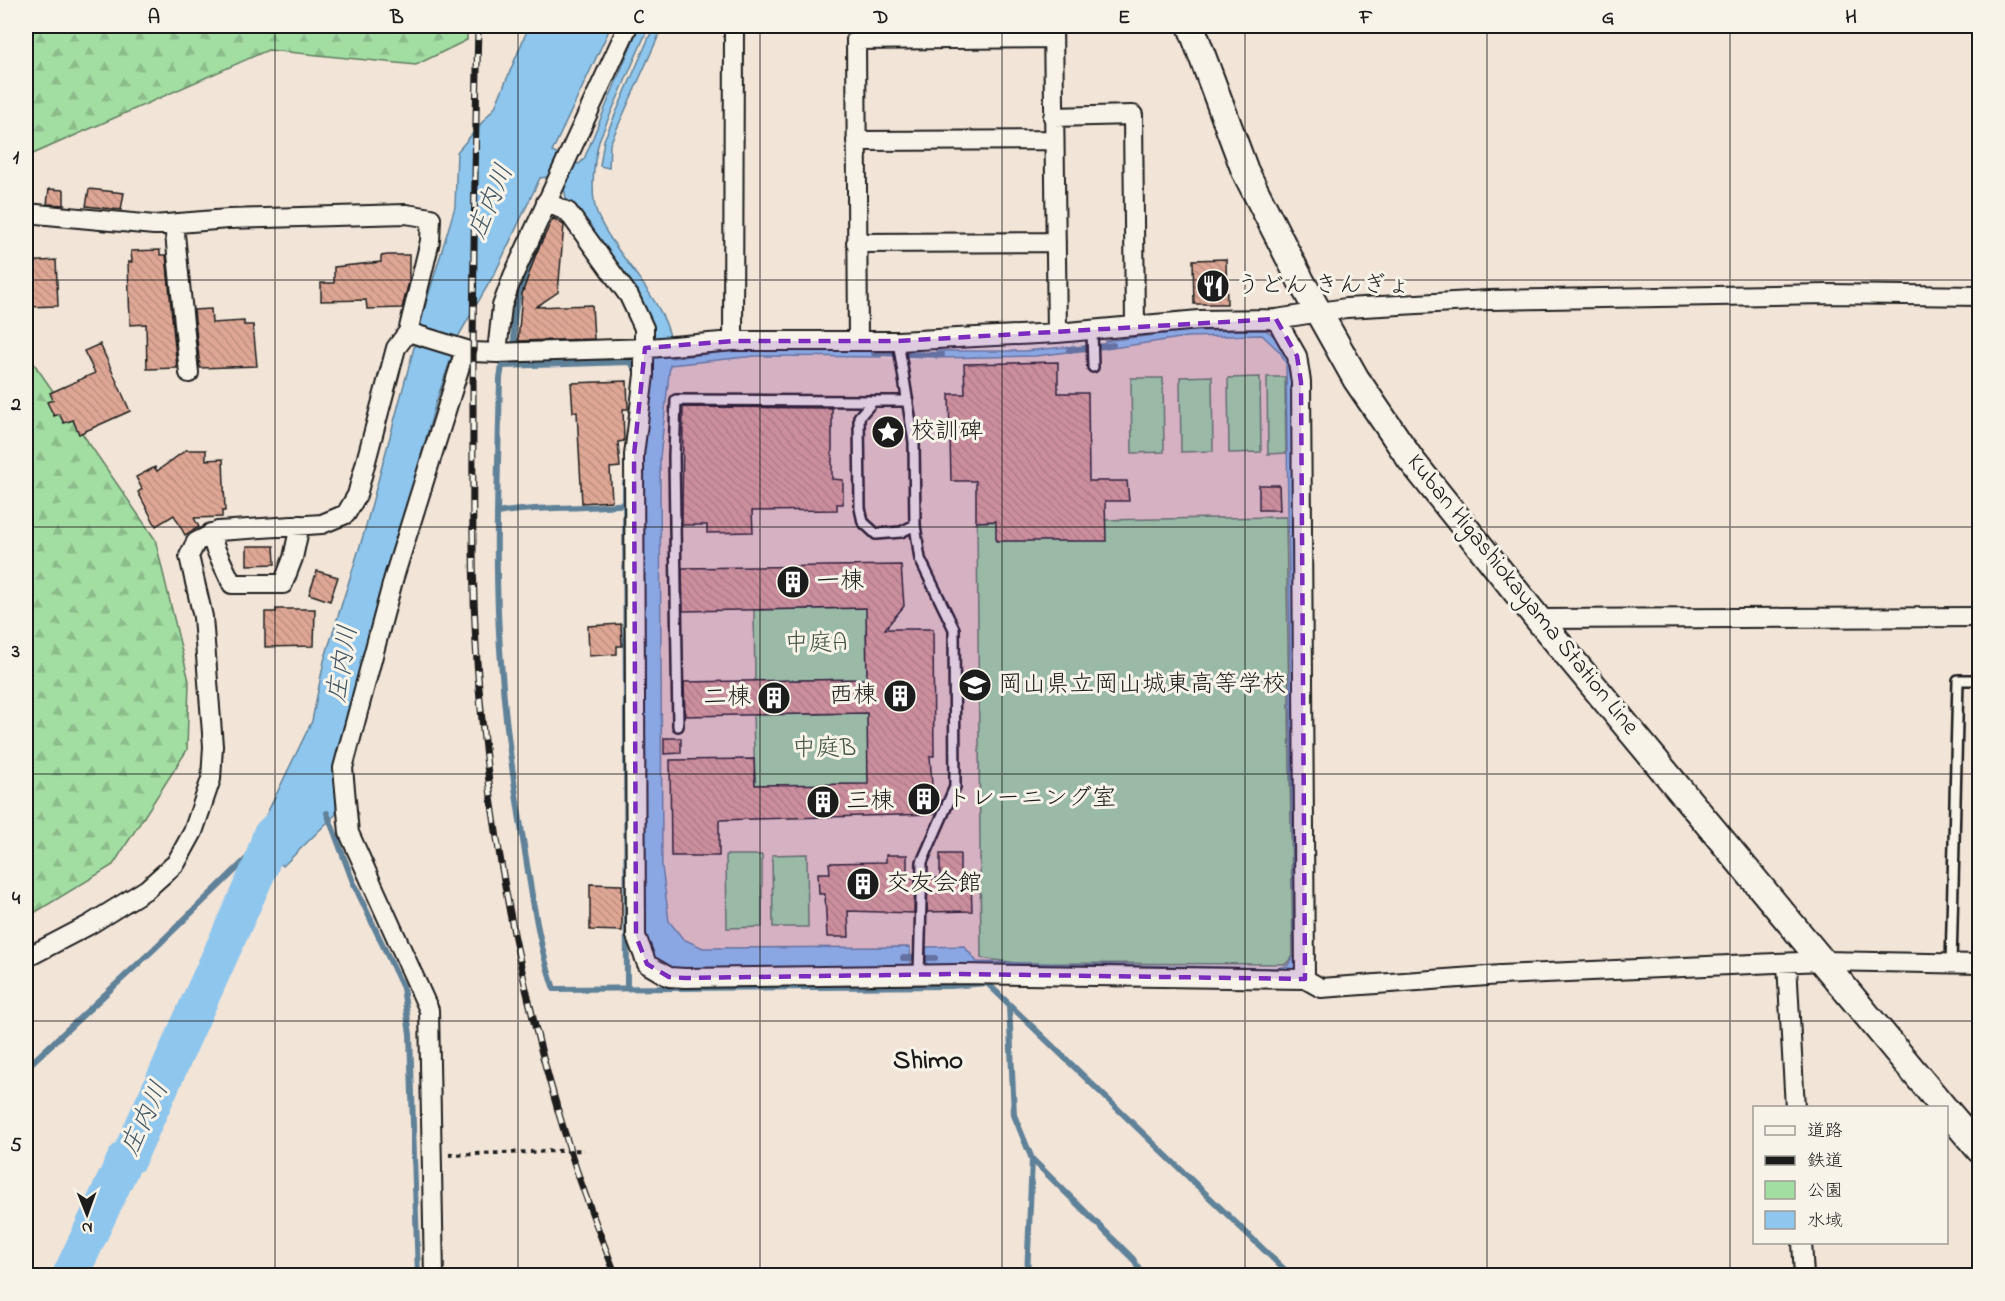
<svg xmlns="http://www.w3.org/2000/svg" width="2005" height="1301" font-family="'Indie Flower','Klee One',sans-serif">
<defs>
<pattern id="forest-firs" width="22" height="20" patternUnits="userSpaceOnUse" patternTransform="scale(1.5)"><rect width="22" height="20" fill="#a2dda2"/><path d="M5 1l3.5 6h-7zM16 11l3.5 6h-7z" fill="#8bbd8b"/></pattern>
<pattern id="building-back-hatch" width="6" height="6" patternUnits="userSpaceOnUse" patternTransform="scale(1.5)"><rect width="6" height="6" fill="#dea795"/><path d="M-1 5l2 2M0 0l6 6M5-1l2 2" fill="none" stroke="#be8f80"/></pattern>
</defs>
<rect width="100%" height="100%" fill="#f2e4d7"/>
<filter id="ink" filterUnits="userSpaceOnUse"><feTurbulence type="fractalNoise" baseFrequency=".0167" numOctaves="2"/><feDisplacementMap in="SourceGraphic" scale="12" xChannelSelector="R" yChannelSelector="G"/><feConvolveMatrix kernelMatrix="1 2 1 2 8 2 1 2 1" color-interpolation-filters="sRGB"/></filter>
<g filter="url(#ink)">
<path fill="#ecd2c3" d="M1262 336 1279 353 1285 366 1294 957 1287 965 977 962 964 945 723 949 702 947 682 938 670 920 667 907 661 824 662 455 671 366 756 357 935 359 1036 357 1187 338Z"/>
<path fill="#a2dda2" stroke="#5f7c5f" stroke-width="1.5" d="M1212 376 1213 451 1181 452 1180 377Z
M1260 377 1261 452 1229 453 1228 378Z
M1267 377H1285L1286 453 1268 454Z
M1131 378H1163L1164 452 1132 453Z
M1286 517 1293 956 1286 964 1016 963 981 958 977 522Z
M877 608 866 630 867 679 755 681 754 610Z
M867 713 896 784 755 785 753 715Z
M807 854 808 927H773L772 855Z
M726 855H762V927L727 928Z"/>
<path fill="url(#forest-firs)" stroke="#5f7c5f" stroke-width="1.5" d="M26 26H467V40L416 65 268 50 26 157Z
M26 352 155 539 189 681 187 750 113 865 26 918Z"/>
<path fill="#8fc6ed" stroke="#618299" stroke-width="1.5" d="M529 26H611L552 152 579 164 584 159 639 26H649L600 138C594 158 589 196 598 216 617 260 676 308 672 358L754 349 881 351V357L756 356 670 365 660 458 662 866 669 921 683 939 703 948 910 947 911 968 672 971 651 958 645 937 642 461 650 335 567 207 565 192 547 177 540 178 496 271 459 335 436 402 372 631 338 768 336 814 283 866 254 840 312 721 324 661 364 533 426 303 455 207 457 152 495 107Z
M654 26H663L610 144 609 168 600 166 604 140Z
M1266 330 1279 340 1291 359 1300 968 1293 972 967 983 956 968H927L926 947 964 946 977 962 1276 968 1287 966 1294 957 1286 364 1280 352 1262 335 1187 337 1106 349 1105 341 1187 331Z
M1075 346V351L1036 356 936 358V351H1024Z"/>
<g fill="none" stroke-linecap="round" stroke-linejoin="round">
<path stroke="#618299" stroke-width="6" d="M520 345H515C509 306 526 272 541 237
M1069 350 1113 345
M874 353 942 355
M636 371 631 362 502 366 500 378C498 477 493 576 502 674 506 732 515 789 524 846 532 894 538 943 554 989L951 986 986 983
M625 483 627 988
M497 513C539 505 582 510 625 504
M327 813 353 882 403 988 410 1034 418 1276
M903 958H935
M984 980 1291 1276
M1009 1005 1014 1115 1032 1159 1027 1276
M26 1068 154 949 265 841
M1032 1159 1133 1259 1143 1276"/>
<path stroke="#8fc6ed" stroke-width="36" d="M70 1276 125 1159 129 1157 261 865 270 836 293 813"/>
</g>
<path fill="url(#building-back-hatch)" stroke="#1c1c1c" stroke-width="1.5" d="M49 189 64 190V205L47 204Z
M89 189 124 193 121 210 86 206Z
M553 218 564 225 558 292 536 307 592 305 594 339 518 341 522 294 536 254Z
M160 250V255H166L177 368 147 369 146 324 130 325 128 262H132L131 251Z
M388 255H409V282L402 308 367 309 366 300 321 301V283H334V267L381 262V256Z
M1226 259 1227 304H1194L1193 260Z
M56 260 58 306 26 307V262Z
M211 309 212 323 244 321V325H253L257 366 200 368 194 310Z
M100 344 130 411 79 434 73 420 64 423 59 414 54 416 47 402 53 400 50 393 95 373 84 351Z
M1058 362V393H1088L1089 481H1127L1129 501H1105L1106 541H996V521L976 522V481H951L949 394H965L964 364Z
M627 381 628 409H623L624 441 618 442 620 467 610 468 612 501 582 503 577 412H573L571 383Z
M683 407 832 408V479L843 480V504H837V510L752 511 753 532 707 533V525H682Z
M186 450H206V460L223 459 225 511H222V517L194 518 199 527 185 535 174 515 156 526 138 492 142 489 136 477 155 467 157 471Z
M1259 485H1279L1280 510H1259Z
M247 546H274L275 564 247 565Z
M901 565 904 606 885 629H933L934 756H930L934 814 719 820V856H671L670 760 754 759 755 785 868 784 867 713 685 716 684 682 867 679 866 608 683 611 682 568Z
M317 571 338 577 330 601 309 594Z
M276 609H315L314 646 265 647V612H276Z
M621 624 622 646H617V654L589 656 588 626Z
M664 738H681V753L664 754Z
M940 854H960V881H971L972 911 927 912 928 878H940Z
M886 855H907V879H915L914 913 848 911 849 937H827L825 894H819L818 873H830L829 863 886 862Z
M590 884 622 885V931L590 930Z"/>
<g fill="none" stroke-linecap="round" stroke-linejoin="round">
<g stroke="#1c1c1c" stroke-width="14">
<path id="service" d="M1092 330 1093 367
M898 341 914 442 915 525 920 559 954 629 955 787 922 862 919 975
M908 401H873L859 417 860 508 863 522 876 534 901 532 915 525
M678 726 674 456 676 400 873 401
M1951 965 1958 680H1980"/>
</g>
<g stroke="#1c1c1c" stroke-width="22">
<path id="minor" d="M1053 26 1057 333
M1053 117 1133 115 1135 326
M856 141 1053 140
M546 202 568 212 629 296 644 328V375L634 455 636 936 647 964 669 977 685 978 959 974 1305 979 1321 988 1501 975 1823 961 1980 964
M26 213 154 225 228 219 406 214 431 218 430 241 408 332
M174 224 189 373
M856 243 1056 242
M1276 319 1297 356 1301 382 1305 979
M733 341 734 26
M858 341 856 40 1053 38
M497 353 502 306 513 276 628 26
M211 533 215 548 232 584H283L293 558 300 525
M1538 619 1980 617
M26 958 89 925 147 889 176 863 193 832 211 779 213 746 203 617 189 556 196 542 218 531 322 524 346 514 357 495 396 348 408 332 473 352 497 353 649 348 733 341H898L1057 333 1199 320 1276 319 1346 308 1489 300 1827 294 1980 296
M1787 964 1795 1108
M1802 1242 1804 1276
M434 1276 429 1010 349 833 343 768 394 577 465 350"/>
</g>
<g stroke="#1c1c1c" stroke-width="30">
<path id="secondary" d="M1191 26 1245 171 1301 281 1356 379 1411 460 1538 619 1944 1108
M1946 1110 1980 1150"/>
</g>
<path stroke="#1c1c1c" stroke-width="4" stroke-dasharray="4.5 4.5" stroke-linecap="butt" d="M449 1155 584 1150"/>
<use href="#service" stroke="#f7f3e8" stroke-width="9"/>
<use href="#minor" stroke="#f7f3e8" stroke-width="18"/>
<use href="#secondary" stroke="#f7f3e8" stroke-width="26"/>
<g stroke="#1c1c1c" stroke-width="7">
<path id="rail" d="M478 26C475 153 473 280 473 408 473 501 471 595 479 688 492 844 523 1001 570 1150 583 1192 600 1234 616 1276"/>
</g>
<use href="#rail" stroke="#f7f3e8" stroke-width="4.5" stroke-dasharray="14" stroke-linecap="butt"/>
</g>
</g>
<path fill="#7b2cbf" fill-opacity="0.2" stroke="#7b2cbf" stroke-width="4.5" stroke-dasharray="12 8" stroke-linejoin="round" d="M1276 319 1297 356 1301 382 1305 979 959 974 685 978 669 977 647 964 636 936 634 455 645 348 733 341H898Z"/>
<path fill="none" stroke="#1c1c1c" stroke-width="1.5" stroke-opacity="0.55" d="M275 26V1276M518 26V1276M760 26V1276M1002 26V1276M1245 26V1276M1487 26V1276M1730 26V1276M26 280H1980M26 527H1980M26 774H1980M26 1021H1980"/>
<defs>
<g id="restaurant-disc" transform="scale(1.725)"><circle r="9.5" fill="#1c1c1c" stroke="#f7f3e8"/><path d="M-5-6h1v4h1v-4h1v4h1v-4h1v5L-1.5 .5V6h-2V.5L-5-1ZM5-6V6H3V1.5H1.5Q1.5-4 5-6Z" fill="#fff"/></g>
<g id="sight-disc" transform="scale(1.725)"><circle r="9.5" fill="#1c1c1c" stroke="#f7f3e8"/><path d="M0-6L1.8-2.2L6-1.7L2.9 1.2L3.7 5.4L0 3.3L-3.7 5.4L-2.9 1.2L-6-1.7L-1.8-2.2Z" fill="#fff"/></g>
<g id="building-disc" transform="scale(1.725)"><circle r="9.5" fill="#1c1c1c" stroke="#f7f3e8"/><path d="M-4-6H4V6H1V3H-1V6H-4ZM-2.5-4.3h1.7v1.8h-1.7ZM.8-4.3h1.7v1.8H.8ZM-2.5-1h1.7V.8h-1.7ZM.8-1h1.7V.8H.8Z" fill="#fff"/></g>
<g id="school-disc" transform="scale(1.725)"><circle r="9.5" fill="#1c1c1c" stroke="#f7f3e8"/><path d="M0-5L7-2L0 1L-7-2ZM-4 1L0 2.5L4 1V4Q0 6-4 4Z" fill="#fff"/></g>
</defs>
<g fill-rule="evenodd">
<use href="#restaurant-disc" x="1213" y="286"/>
<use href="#sight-disc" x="888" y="432"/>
<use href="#building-disc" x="793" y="582"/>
<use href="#school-disc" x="975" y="685"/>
<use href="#building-disc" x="900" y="696"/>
<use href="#building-disc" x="774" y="698"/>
<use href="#building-disc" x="924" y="799"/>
<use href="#building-disc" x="823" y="802"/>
<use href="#building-disc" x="863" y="884"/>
</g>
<g text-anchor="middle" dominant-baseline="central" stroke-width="6" stroke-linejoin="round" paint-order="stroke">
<g font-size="24" fill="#1c1c1c" stroke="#f7f3e8" text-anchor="start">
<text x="1236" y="286">うどん きんぎょ</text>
<text x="911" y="432">校訓碑</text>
<text x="816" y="582">一棟</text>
<text x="998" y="685">岡山県立岡山城東高等学校</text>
<text x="877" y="696" text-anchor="end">西棟</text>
<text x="751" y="698" text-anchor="end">二棟</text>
<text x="947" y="799">トレーニング室</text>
<text x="846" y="802">三棟</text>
<text x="886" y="884">交友会館</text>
</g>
<g font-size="24" fill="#1c1c1c" stroke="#f7f3e8">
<text transform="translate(1522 595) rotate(51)">Kuban Higashiokayama Station Line</text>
</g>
<g font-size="24" fill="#445644" stroke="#f7f3e8">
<text x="816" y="644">中庭A</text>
<text x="824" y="749">中庭B</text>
</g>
<g font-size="26" font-style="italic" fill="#445865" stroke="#f7f3e8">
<text transform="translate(492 202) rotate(-67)">庄内川</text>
<text transform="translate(344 664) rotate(-81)">庄内川</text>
<text transform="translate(146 1119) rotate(-65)">庄内川</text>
</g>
<g font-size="27" font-weight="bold" fill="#1c1c1c" stroke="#f7f3e8">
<text x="928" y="1061">Shimo</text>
</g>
</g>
<rect width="2005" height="1301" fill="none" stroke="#f7f3e8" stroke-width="66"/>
<rect x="1753" y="1106" width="195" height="138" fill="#f7f3e8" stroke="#9f9d96" stroke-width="1.5"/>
<rect x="1765" y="1126" width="30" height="9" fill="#f7f3e8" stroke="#9f9d96" stroke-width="1.5"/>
<text x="1807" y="1136" font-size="18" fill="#1c1c1c">道路</text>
<rect x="1765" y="1156" width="30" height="9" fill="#1c1c1c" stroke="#9f9d96" stroke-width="1.5"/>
<text x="1807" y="1166" font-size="18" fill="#1c1c1c">鉄道</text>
<rect x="1765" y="1181" width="30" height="18" fill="#a2dda2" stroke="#9f9d96" stroke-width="1.5"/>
<text x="1807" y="1196" font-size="18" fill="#1c1c1c">公園</text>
<rect x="1765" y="1211" width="30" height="18" fill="#8fc6ed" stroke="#9f9d96" stroke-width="1.5"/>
<text x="1807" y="1226" font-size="18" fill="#1c1c1c">水域</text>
<g transform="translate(87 1214) rotate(179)" stroke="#f7f3e8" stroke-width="4.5" paint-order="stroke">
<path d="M0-4.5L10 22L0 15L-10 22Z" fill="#1c1c1c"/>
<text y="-9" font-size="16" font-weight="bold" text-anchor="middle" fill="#1c1c1c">N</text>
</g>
<rect x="33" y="33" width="1939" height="1235" fill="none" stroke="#1c1c1c" stroke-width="2"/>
<g font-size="20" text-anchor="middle" font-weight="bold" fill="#1c1c1c">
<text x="154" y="23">A</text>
<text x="397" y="23">B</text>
<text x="639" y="23">C</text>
<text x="881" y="23">D</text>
<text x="1124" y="23">E</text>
<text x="1366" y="23">F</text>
<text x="1608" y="23">G</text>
<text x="1851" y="23">H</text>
<text x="16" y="163">1</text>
<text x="16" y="410">2</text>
<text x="16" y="657">3</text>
<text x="16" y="904">4</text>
<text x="16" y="1151">5</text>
</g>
</svg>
